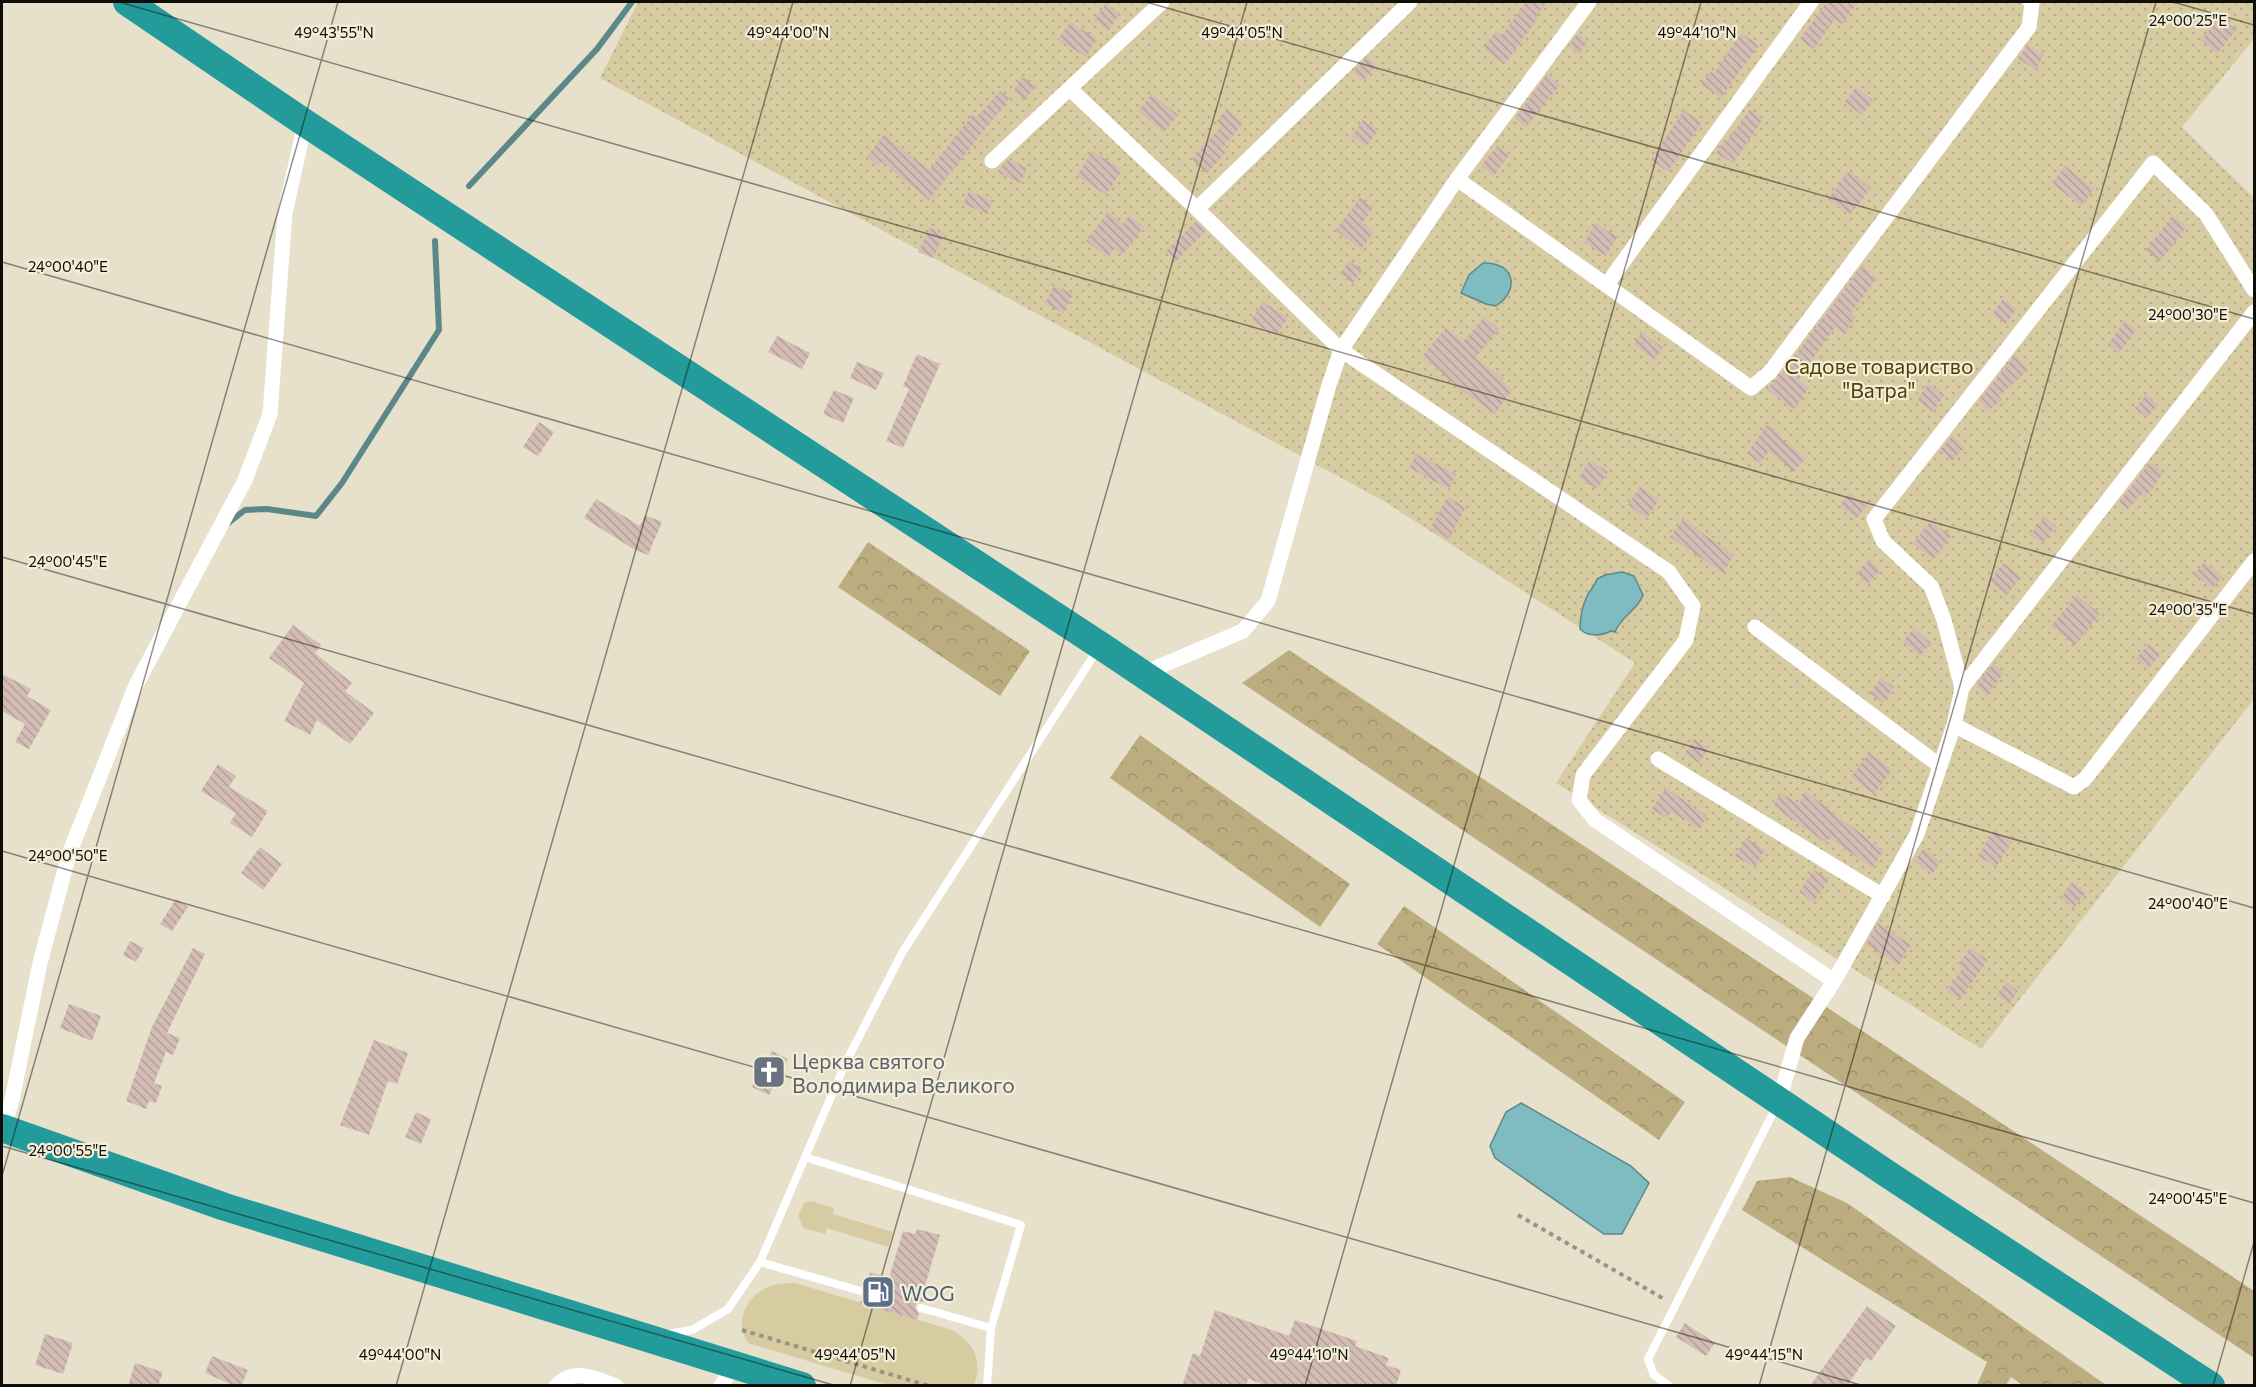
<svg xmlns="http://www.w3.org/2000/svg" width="2256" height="1387" font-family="Commissioner,sans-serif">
<defs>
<pattern id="forest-crowns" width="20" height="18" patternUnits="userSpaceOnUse" patternTransform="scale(1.5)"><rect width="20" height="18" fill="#bbad7f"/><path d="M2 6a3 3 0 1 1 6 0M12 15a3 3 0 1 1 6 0" fill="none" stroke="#a0946c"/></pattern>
<pattern id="garden-dots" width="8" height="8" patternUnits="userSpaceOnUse" patternTransform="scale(1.5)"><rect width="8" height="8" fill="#d7cba1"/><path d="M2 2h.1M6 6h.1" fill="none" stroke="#b7ad89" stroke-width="1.8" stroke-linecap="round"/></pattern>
<pattern id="building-back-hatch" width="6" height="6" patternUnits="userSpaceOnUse" patternTransform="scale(1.5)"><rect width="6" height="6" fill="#d3bcb4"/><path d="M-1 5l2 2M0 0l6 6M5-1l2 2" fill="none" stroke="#b4a099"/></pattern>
</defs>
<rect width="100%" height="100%" fill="#e7e1cc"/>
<path fill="#d7cba1" d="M811 1201 834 1208 833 1214 893 1232 888 1247 827 1228 825 1234 803 1228 798 1215 804 1203Z
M795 1283 952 1330C974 1343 983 1361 974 1385H888L748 1343C733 1322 747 1294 771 1286 778 1283 787 1284 795 1283Z"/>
<path fill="url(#forest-crowns)" d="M868 542 1030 651 1000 696 838 587Z
M1289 650 2254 1291V1358L1242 683Z
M1140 735 1350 884 1320 927 1110 778Z
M1404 906 1685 1102 1659 1140 1377 944Z
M1790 1177 1847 1203 2106 1385H2023L2011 1377 2006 1385H1977L1987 1362 1742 1210 1757 1181Z"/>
<path fill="url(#garden-dots)" d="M638 2H2254V39L2182 127 2254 198V699L1981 1049 1556 783 1635 663 1382 500 600 78Z"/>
<path fill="#7ebcc2" stroke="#5d888a" stroke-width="1.5" d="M1483 263C1514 262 1521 289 1496 306L1486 304 1461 293 1469 275Z
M1622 572 1634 576 1643 595C1638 610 1620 617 1615 632L1611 631C1601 636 1588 637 1580 629 1580 619 1583 605 1587 596 1590 590 1595 586 1597 579L1605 575Z
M1521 1103 1631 1166 1649 1183 1622 1234H1604L1495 1158 1490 1146 1506 1112Z"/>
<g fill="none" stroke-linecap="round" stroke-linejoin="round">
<path stroke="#5d888a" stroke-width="6" d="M469 186 597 49 632 2
M227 524 245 510 267 509 316 516 342 483 439 330 435 241"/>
</g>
<path fill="url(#building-back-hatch)" d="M1526 2H1547L1536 17 1538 18 1505 64 1483 48 1496 31 1502 35Z
M1827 2H1858L1842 24 1835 19 1814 49 1800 39Z
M1105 4 1120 13 1109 30 1094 21Z
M2220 17 2236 30 2217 54 2201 40Z
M1070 22 1097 39 1086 57 1058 40Z
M1741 33 1759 45 1721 98 1701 84 1712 70 1715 72Z
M1577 34 1588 42 1579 54 1569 46Z
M2028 45 2044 55 2035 70 2018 58Z
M1367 57 1377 65 1364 81 1353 71Z
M1547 74 1560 85 1526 127 1515 118Z
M1022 77 1036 86 1025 100 1013 92Z
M1856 87 1873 100 1862 115 1845 102Z
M1000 91 1009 99 929 200 882 162 879 166 867 156 884 135 929 170 973 114 977 117Z
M1152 94 1178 115 1164 132 1138 111Z
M1227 109 1243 123 1222 149 1226 152 1207 173 1192 159 1222 126 1217 121Z
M1750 109 1763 119 1733 164 1716 153 1724 141 1726 142Z
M1684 110 1702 123 1668 172 1651 160Z
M1363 120 1378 130 1367 146 1352 136Z
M1497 146 1509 155 1494 176 1481 166Z
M1092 151 1122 170 1106 195 1077 176Z
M1009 159 1027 168 1020 183 999 173 1003 164Z
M2065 166 2094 189 2081 206 2052 183Z
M1849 171 1871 188 1850 215 1828 199Z
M969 191 993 201 987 214 963 204Z
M1360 198 1373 208 1362 223 1374 232 1361 249 1336 230Z
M1108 212 1123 224 1129 215 1144 227 1122 255 1114 249 1108 258 1086 241Z
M2172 216 2187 227 2160 261 2146 250Z
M1196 221 1206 231 1176 261 1166 251Z
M1596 223 1617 237 1606 256 1584 242Z
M930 228 944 234 933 258 918 252Z
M1349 261 1362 270 1353 283 1340 274Z
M1862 266 1877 278 1850 314 1856 317 1844 334 1835 327 1798 380 1809 388 1794 409 1766 389 1778 378Z
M1054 285 1073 294 1064 313 1045 304Z
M2003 299 2017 309 2006 324 1992 314Z
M1263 302 1288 318 1276 336 1251 320Z
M1484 317 1499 329 1475 358 1504 379 1502 382 1512 389 1495 414 1464 392 1422 356 1446 328 1463 342Z
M2125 321 2137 330 2119 353 2108 344Z
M1642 332 1663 348 1654 360 1633 344Z
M777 336 810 353 802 369 768 352Z
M917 354 940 364 903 448 886 441 909 389 903 386Z
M2015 355 2028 370 1999 396 2002 400 1987 411 1979 400Z
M857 362 884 373 876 390 850 378Z
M1928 384 1944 395 1933 412 1917 400Z
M834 390 854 398 843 423 823 414Z
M2146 395 2158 405 2147 418 2135 408Z
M539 422 554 432 538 456 523 447Z
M1767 425 1781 434 1779 437 1806 458 1794 472 1769 451 1760 463 1747 453Z
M1952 435 1965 447 1952 461 1940 451Z
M1416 454 1456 474 1449 489 1409 468Z
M1590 460 1608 472 1597 489 1579 478Z
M2150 462 2164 472 2146 497 2141 494 2128 509 2119 502Z
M1640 487 1659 500 1647 518 1628 505Z
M1849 493 1866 506 1857 518 1840 506Z
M1447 497 1466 507 1449 539 1430 529Z
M596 499 640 526 645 515 662 522 648 555 635 550 584 518Z
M2045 517 2056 526 2042 544 2030 535Z
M1684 518 1697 528 1696 529 1734 555 1723 573 1670 537Z
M1930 521 1951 536 1934 559 1913 544Z
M1869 560 1880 570 1868 584 1857 574Z
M2204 562 2222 576 2213 589 2194 575Z
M2003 563 2021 577 2007 595 1989 581Z
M2077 595 2100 614 2075 645 2051 626Z
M293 625 321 645 315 653 352 683 345 691 374 713 350 744 317 720 310 735 284 721 304 683 269 658Z
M1914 629 1931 643 1920 656 1903 641Z
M2148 644 2160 654 2149 669 2136 659Z
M1993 664 2004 673 1987 695 1976 686Z
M2 674 31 689 27 696 51 710 29 749 15 742 25 724 2 711Z
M1881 678 1894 687 1883 703 1870 693Z
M1694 739 1709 748 1699 763 1685 753Z
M1869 753 1892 770 1874 794 1851 777Z
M218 764 236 776 229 787 268 811 252 837 230 823 236 813 201 791Z
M1666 788 1707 816 1700 829 1671 812 1666 818 1652 809Z
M1806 792 1884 851 1872 868 1830 838 1826 843 1773 806 1781 793 1798 804Z
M1994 830 2012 842 1996 867 1978 856Z
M1746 838 1765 850 1754 868 1735 856Z
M260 847 282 864 263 890 241 873Z
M1923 849 1941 862 1932 874 1914 861Z
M1814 870 1829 880 1814 902 1799 892Z
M2072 882 2086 892 2074 908 2061 898Z
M176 899 188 907 172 931 160 924Z
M1878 923 1911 945 1898 965 1866 944Z
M130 941 144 948 136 962 123 955Z
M193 948 205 954 167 1033 180 1038 173 1055 166 1052 154 1083 162 1086 156 1103 149 1101 146 1109 126 1101 152 1027Z
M1970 948 1988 960 1960 999 1947 991 1963 968 1958 965Z
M2006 982 2018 991 2009 1004 1997 995Z
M69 1004 101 1016 92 1041 60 1028Z
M374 1040 408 1053 397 1084 388 1081 369 1135 340 1125Z
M772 1051 788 1059 781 1071 786 1073 779 1087 774 1085 769 1095 752 1087 757 1077 753 1074 761 1059 766 1062Z
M416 1112 431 1119 421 1144 405 1137Z
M917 1229 940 1235 925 1286 927 1287 923 1302 917 1303 915 1307 919 1314 917 1320 860 1303 862 1298H866L870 1294V1290L866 1286 870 1272 889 1278 903 1231 915 1234Z
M1867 1306 1896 1326 1871 1361 1866 1358 1847 1386H1810Z
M1215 1310 1289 1336 1295 1320 1357 1341 1355 1346 1389 1358 1386 1365 1401 1370 1396 1386H1268L1248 1379 1246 1386H1182L1193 1353 1200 1356Z
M1685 1323 1715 1343 1706 1356 1676 1337Z
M45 1334 73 1343 63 1374 35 1365Z
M212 1356 248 1370 241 1386H235L205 1373Z
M135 1363 163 1372 158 1386H128Z"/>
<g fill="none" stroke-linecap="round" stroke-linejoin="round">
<path stroke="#999585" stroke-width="4" stroke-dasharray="4.5 4.5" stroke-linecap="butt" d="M1518 1215 1666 1300
M742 1330 929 1386"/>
<path stroke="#fff" stroke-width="8" d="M805 1157 1021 1225 991 1328 987 1386
M760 1262 864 1292
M921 1308 991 1328
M667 1334 692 1330 728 1309 760 1262 846 1062 902 953 1098 649
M1669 1386 1654 1375 1648 1359 1777 1105"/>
<path stroke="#fff" stroke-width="15" d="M1070 89 1197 209 1341 350 1669 572 1693 606 1686 640 1583 775 1579 800 1595 820 1834 981
M992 161 1162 2
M1457 179 1751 388 1770 372 2029 27 2032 3 2030 2
M1197 209 1410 2
M1607 284 1811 2
M1755 627 1940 766
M1142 674 1243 631 1268 601 1329 385 1341 350 1457 179 1589 2
M1962 688 2254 312
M1954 725 2074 787 2085 779 2254 561
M1658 759 1883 896
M1779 1101 1797 1038 1834 981 1917 834 1954 725 1962 688 1944 620 1931 586 1883 541 1874 519 2153 163 2206 214 2254 290
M2 1133 12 1100 40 963 69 854 136 685 245 480 270 414 285 213 305 123
M556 1386C574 1367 594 1378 616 1386
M721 1386 734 1365"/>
<path stroke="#239b9a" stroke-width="28" d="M127 2 305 123 1101 646 1892 1177 2211 1386
M2 1128 225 1207 802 1386"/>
</g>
<path fill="none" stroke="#0f0d07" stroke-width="1.5" stroke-opacity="0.45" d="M119 2 2254 614M1146 2 2254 319M2173 2 2254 25M2 262 2254 908M2 557 2254 1203M2 851 1864 1386M2 1146 837 1386M2 1176 338 2M396 1386 793 2M850 1386 1247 2M1305 1386 1701 2M1759 1386 2156 2M2213 1386 2254 1242"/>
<defs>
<g id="church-square" transform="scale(1.725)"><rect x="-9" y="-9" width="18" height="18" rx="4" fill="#6b7280" stroke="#f4eed9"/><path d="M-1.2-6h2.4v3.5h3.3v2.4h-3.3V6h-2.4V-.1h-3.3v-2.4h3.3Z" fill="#fff"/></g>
<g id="fuel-square" transform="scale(1.725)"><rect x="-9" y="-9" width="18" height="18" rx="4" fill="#5c6f8a" stroke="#f4eed9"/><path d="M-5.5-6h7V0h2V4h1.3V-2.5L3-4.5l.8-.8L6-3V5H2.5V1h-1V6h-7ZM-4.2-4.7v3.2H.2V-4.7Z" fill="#fff"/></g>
</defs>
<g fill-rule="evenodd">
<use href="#church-square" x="769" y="1072"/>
<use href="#fuel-square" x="878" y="1292"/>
</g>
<g text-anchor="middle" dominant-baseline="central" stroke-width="4.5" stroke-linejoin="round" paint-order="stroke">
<g font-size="21" fill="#4f4003" stroke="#f4eed9">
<text x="1879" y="365">Садове товариство<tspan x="1879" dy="24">"Ватра"</tspan></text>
</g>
<g font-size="21" fill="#5b616d" stroke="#f4eed9" text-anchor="start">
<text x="792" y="1060">Церква святого<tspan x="792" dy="24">Володимира Великого</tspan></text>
</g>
<g font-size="21" fill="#4e5e75" stroke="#f4eed9" text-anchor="start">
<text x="901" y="1292">WOG</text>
</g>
</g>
<g font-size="15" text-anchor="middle" fill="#0f0d07" stroke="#f4eed9" stroke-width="4.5" stroke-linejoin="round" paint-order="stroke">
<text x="2188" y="26">24°00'25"E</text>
<text x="334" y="38">49°43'55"N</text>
<text x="788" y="38">49°44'00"N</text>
<text x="1242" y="38">49°44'05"N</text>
<text x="1697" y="38">49°44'10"N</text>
<text x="68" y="272">24°00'40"E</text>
<text x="2188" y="320">24°00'30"E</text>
<text x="68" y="567">24°00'45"E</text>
<text x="2188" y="615">24°00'35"E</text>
<text x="68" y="861">24°00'50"E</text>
<text x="2188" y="909">24°00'40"E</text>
<text x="68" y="1156">24°00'55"E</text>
<text x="2188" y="1204">24°00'45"E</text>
<text x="400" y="1360">49°44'00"N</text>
<text x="855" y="1360">49°44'05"N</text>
<text x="1309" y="1360">49°44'10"N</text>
<text x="1764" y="1360">49°44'15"N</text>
</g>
<rect width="2256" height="1387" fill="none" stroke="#0f0d07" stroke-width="6"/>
</svg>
